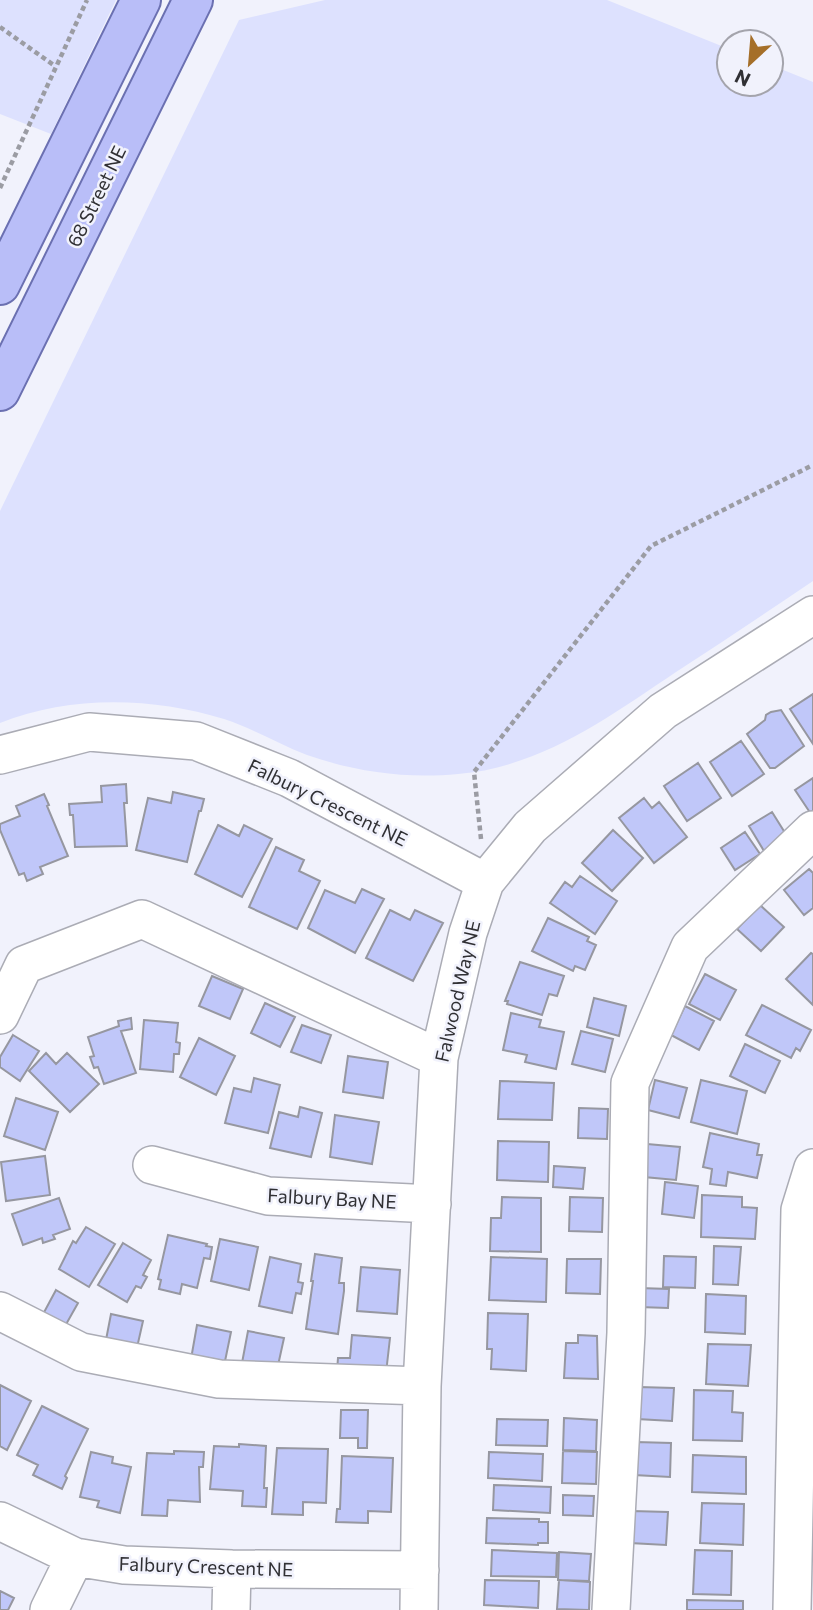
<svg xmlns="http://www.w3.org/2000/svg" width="813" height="1610" font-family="Commissioner,sans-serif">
<rect width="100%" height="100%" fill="#f1f2fc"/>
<path fill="#dde1fe" d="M0 0H116L51 134 0 114Z
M325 0H607L729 49V84H771V65L813 82V581C767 612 722 642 676 672 609 717 541 767 458 774 406 779 356 772 307 755 278 744 252 728 224 719 152 697 70 695 0 723V511L239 20Z"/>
<path fill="#c0c7f9" stroke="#9697a0" stroke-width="2" d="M813 694V744L790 709Z
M781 710 804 746 775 768H770L747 734 765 720 766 715 771 712Z
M741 741 764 774 732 796 710 762Z
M698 763 721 798 687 821 664 786Z
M813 778V817L795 790Z
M126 784 127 803H124L127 846 75 847 73 815H70L69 804 102 802 101 786Z
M173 792 204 799 201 811H199L187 862 136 850 148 798 171 803Z
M44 794 49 805 47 806 68 856 40 867 43 874 27 881 24 873 19 875 0 830V824L20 816 16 806Z
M644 798 652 808 659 802 687 837 654 863 619 818Z
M772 812 787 836 764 851 749 826Z
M218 825 239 836 244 825 272 839 242 897 195 874Z
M613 830 643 858 612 891 582 863Z
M745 832 760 854 735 870 721 848Z
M276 847 304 860 299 871 320 881 297 929 249 907Z
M809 869 813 873V908L804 915 784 890Z
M580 876 617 901 595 934 550 903 565 882 572 887Z
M362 889 384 899 355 953 308 928 325 890 355 903Z
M760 905 784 927 761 951 737 929Z
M390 910 410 920 415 910 443 923 413 981 366 958Z
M548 918 589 937 587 941 596 945 585 970 575 966 573 971 532 951Z
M811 953 813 954V1005L786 979Z
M520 962 564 976 557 996 549 994 542 1015 507 1004 508 1001H505Z
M705 974 736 990 720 1020 689 1004Z
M212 976 243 989 230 1019 199 1006Z
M594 998 626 1006 619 1036 587 1027Z
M265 1003 295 1017 280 1047 251 1033Z
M762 1005 811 1030 800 1051 796 1048 791 1058 746 1035Z
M685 1006 714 1021 699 1050 671 1035Z
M511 1013 541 1020 539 1027 564 1032 556 1069 525 1062 527 1055 503 1050Z
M131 1018 132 1029 121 1031 136 1073 104 1084 98 1067 94 1068 90 1057 94 1056 88 1037 119 1026 118 1021Z
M144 1020 178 1023 176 1042 180 1043 179 1054H174L173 1072 140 1069Z
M302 1025 331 1035 321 1063 291 1052Z
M581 1031 613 1039 605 1072 572 1064Z
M13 1035 39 1051 20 1081 0 1067V1057Z
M199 1038 235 1056 216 1095 180 1077Z
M745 1044 780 1061 765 1093 730 1076Z
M46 1053 56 1064 67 1053 99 1084 70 1112 29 1071Z
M348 1056 388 1062 383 1098 343 1092Z
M254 1078 280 1085 268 1133 225 1123 234 1088 251 1092Z
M655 1080 687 1088 679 1118 648 1110Z
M701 1080 747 1091 737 1134 691 1122Z
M500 1081 554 1083 552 1120 498 1119Z
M16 1098 58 1112 45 1150 4 1136Z
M300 1107 322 1113 311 1157 270 1148 279 1112 298 1117Z
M579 1108 608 1109 607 1139 578 1138Z
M335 1115 379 1122 372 1164 330 1157Z
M710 1133 759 1144 757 1155H762L757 1178 728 1172 726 1186 710 1184 712 1169 703 1167Z
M498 1141 549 1142 548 1182 497 1180Z
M647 1144 680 1147 676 1180 644 1177Z
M45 1156 50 1195 6 1201 1 1162Z
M554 1166 585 1168 583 1189 553 1187Z
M665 1182 698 1186 694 1218 662 1214Z
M702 1195 742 1197V1207L757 1208 755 1239 701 1237Z
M502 1197 541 1198V1252L490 1251 491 1218H501Z
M570 1197 603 1198 602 1232 569 1231Z
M59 1198 70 1229 53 1235 55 1239 43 1243 42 1238 23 1245 12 1214Z
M86 1227 115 1244 89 1287 59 1269 73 1241 76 1243Z
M168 1235 207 1244 206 1246 212 1247 210 1259 204 1258 197 1288 182 1284 180 1294 159 1289 161 1280 158 1279Z
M220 1239 258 1247 249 1290 211 1281Z
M123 1243 151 1260 143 1275 147 1277 141 1288 136 1286 127 1302 98 1285Z
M714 1246 741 1247 738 1285 713 1284Z
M315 1254 342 1258 339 1283H344V1291L338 1334 306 1329 313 1281H311Z
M664 1256 696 1257 695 1288 663 1287Z
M270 1257 301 1264 298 1282 303 1283 301 1294 296 1293 292 1313 259 1306Z
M491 1257 547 1259 546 1302 489 1300Z
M567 1259H601L600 1294 566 1293Z
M361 1267 400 1270 397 1314 357 1311Z
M639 1288 669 1289 668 1308 639 1307Z
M56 1290 78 1303 64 1328 42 1316Z
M706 1294 746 1296 745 1334 705 1332Z
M488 1313 528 1314 526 1371 491 1369 492 1349H487Z
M111 1314 143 1321 136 1352 105 1345Z
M197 1325 231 1332 224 1366 191 1359Z
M248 1331 284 1338 277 1370 242 1363Z
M352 1335 390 1338 386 1373 337 1371 338 1358H350Z
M578 1335 597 1336 598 1379 564 1378 566 1343H578Z
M708 1344 751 1345 748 1386 706 1384Z
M0 1385 31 1401 7 1450 0 1446Z
M639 1387 674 1388 672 1421 637 1419Z
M694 1390 733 1391 732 1412 743 1413 742 1441 693 1440Z
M42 1406 88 1429 65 1476 67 1478 62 1489 33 1475 38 1465 17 1455Z
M341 1410H368L367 1448H358V1438H340Z
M564 1418 597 1420 596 1451 563 1450Z
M497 1419 548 1420 547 1446 496 1445Z
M636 1442 671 1443 670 1477 634 1475Z
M239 1444 266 1446 264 1488H267L266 1507 242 1506 243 1491 210 1489 214 1446 239 1447Z
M277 1448 328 1449 326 1503 303 1502V1515L272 1514Z
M174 1451 204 1452 203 1467H199L200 1502 168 1500 167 1516 142 1515 147 1453 174 1454Z
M563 1451 597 1452 596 1484 562 1483Z
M91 1452 113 1457 112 1463 131 1467 120 1513 97 1507 99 1501 80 1497Z
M489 1452 543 1454 542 1481 488 1478Z
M693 1455 746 1457V1494L692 1492Z
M342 1456 393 1458 391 1512 368 1511V1523L336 1522 337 1509H340Z
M494 1485 551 1487 550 1513 493 1510Z
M563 1495 594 1496 593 1516 563 1515Z
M702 1503 744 1504 743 1545 700 1543Z
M632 1511 668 1512 666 1545 630 1543Z
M487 1518 539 1519V1522H548V1543H538V1545L486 1543Z
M492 1550 557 1553 556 1577 491 1576Z
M695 1550 732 1551 731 1595 693 1594Z
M559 1552 591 1554 589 1581 558 1580Z
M485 1580 539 1581 538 1608 484 1605Z
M559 1580 590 1582 589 1610 557 1609Z
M0 1591 14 1598 8 1610H0Z
M687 1600 743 1601V1610H687Z"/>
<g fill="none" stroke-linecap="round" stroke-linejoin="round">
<g stroke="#abacb5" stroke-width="40">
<path id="minor" d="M0 755 89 732 196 741 289 778 485 882
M0 1015 24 965 142 919 439 1058
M152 1165 268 1196 432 1204
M0 1311 81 1352 219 1379 422 1386
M0 1521 75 1557 124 1565 232 1569 420 1570
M49 1610 75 1557
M231 1610 232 1569
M419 1610 422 1386 439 1058 468 933 485 882 530 827 663 711 813 615
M611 1610 626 1333 630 1083 690 947 813 830
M792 1610 800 1210 813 1168"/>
</g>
<g stroke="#6b70b1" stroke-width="42">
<path id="major" d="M0 285 141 0
M0 391 193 0"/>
</g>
<path stroke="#9b9ca3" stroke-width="4.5" stroke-dasharray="5 3.5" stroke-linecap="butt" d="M0 27 55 66
M0 188 87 0
M481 839 474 772 651 546 813 465"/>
<use href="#minor" stroke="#fff" stroke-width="37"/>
<use href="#major" stroke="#b9bef8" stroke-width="38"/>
</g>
<g text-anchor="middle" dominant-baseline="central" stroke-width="5" stroke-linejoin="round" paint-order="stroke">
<g font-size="19" fill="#303034" stroke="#f1f2fc">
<text transform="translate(96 196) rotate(-64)">68 Street NE</text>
<text transform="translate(328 802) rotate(26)">Falbury Crescent NE</text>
<text transform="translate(457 991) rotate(-77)">Falwood Way NE</text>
<text transform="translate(332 1198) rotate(3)">Falbury Bay NE</text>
<text transform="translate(206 1566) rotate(2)">Falbury Crescent NE</text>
</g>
</g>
<g transform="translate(750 63) rotate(206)"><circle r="33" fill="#f1f2fc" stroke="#a4a4ac" stroke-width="2"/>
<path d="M0-5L12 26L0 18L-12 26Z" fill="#a56f29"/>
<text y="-10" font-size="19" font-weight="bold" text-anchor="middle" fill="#303034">N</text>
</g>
</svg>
